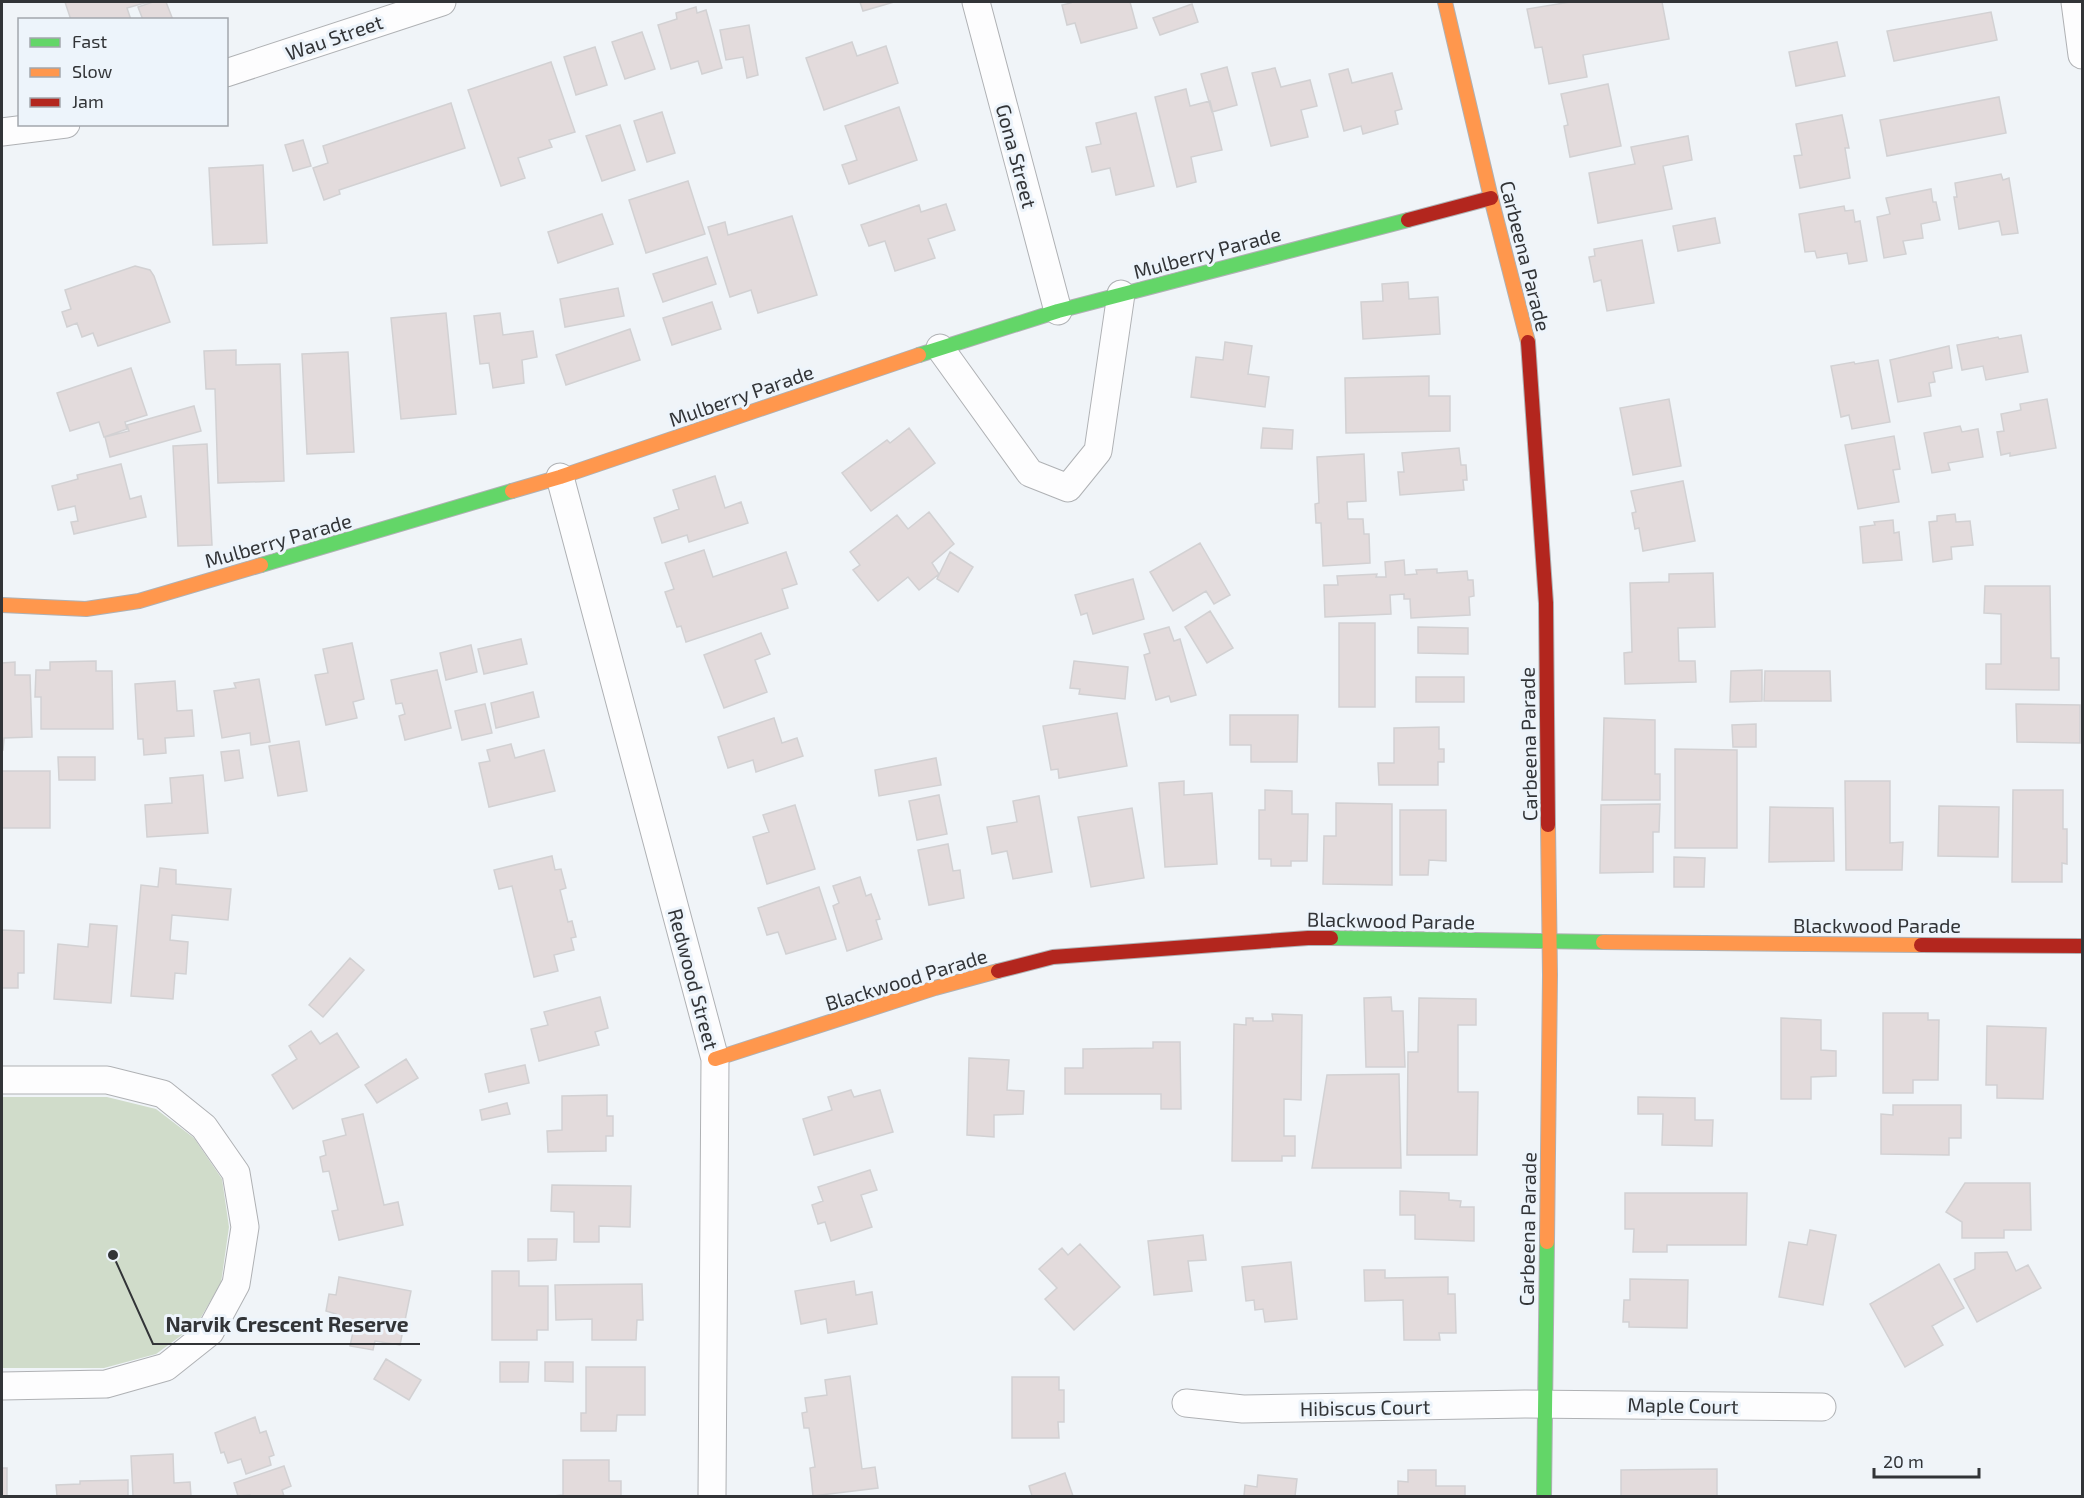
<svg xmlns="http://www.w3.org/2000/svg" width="2084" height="1498" font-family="'Exo 2',sans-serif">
<rect width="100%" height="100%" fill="#f0f4f8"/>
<path fill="#d0dcca" d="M2 1097H107L156 1109 194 1138 222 1179 229 1227 221 1283 197 1324 156 1354 104 1368H2Z"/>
<path fill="#e3dbdc" stroke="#d2d1d3" stroke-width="1.5" d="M65 2H148L127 8 131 20H71Z
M153 2H166L173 20H143L138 7Z
M860 2H894L863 11Z
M1071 2H1130L1137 28 1081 43 1075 23 1067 25 1062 5 1071 3Z
M1570 2H1662L1669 39 1583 55 1587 77 1549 84 1542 47 1535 48 1527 9Z
M1192 4 1198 22 1160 35 1153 18Z
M696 7 697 13 706 10 722 68 702 74 698 61 671 69 658 25 677 19 676 13Z
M1991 12 1997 40 1894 61 1887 31Z
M749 25 758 75 747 78 743 57 726 60 720 30Z
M642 32 655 69 625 79 612 42Z
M852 42 857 56 886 46 898 83 824 110 806 58Z
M1837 42 1845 76 1796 86 1789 52Z
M595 47 607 85 576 95 564 57Z
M551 62 575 132 549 140 552 147 518 158 525 178 501 186 468 90Z
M1227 67 1237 105 1212 112 1201 74Z
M1275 68 1281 87 1310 80 1317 106 1301 110 1308 137 1271 146 1252 73Z
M1348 69 1352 83 1392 73 1402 109 1395 111 1398 124 1363 134 1361 126 1344 131 1329 74Z
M1608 84 1621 146 1570 157 1564 126 1568 125 1561 94Z
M1186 89 1190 106 1210 101 1222 150 1191 157 1196 182 1177 187 1155 97Z
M1999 97 2006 133 1887 156 1880 120Z
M451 103 465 148 339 190 340 194 324 200 313 168 328 163 323 146Z
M899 107 917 160 849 184 842 165 857 160 845 126Z
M662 112 675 153 647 162 634 121Z
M1136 113 1154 186 1116 195 1110 168 1092 172 1086 147 1101 144 1096 123Z
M1842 115 1849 148H1845L1850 178 1800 188 1794 156 1802 155 1796 124Z
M620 125 635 170 602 181 586 136Z
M1688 136 1692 160 1663 166 1672 209 1598 223 1589 173 1635 164 1631 147Z
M303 140 311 166 293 171 285 145Z
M263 165 267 243 213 245 209 168Z
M2001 174 2003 180 2009 178 2018 233 2002 235 1999 221 1959 229 1954 197H1957L1955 183Z
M688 181 705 234 646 253 629 200Z
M1931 189 1933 202H1936L1940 220 1921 224 1923 238 1903 241 1906 254 1884 258 1877 217 1890 214 1886 198Z
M946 204 955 230 928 239 935 258 895 271 885 241 869 246 861 225 919 205 921 212Z
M1844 206 1845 211 1853 210 1855 222 1860 221 1867 261 1849 264 1847 253 1817 258 1815 251 1805 252 1799 214Z
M602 214 613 244 558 263 548 232Z
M792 216 817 295 758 313 751 290 730 297 708 227 725 222 728 235Z
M1715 218 1720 243 1678 251 1673 226Z
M1642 240 1654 303 1607 311 1601 280 1594 282 1589 257 1595 256 1594 249Z
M707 257 716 284 663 302 653 274Z
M135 266 150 270 154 276 170 322 98 346 93 333 82 337 77 323 67 327 62 312 71 309 65 290Z
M1408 282 1409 299 1438 297 1440 334 1363 339 1361 302 1383 301 1382 284Z
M618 288 624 316 565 327 560 299Z
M712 302 721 329 672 345 663 318Z
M446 313 456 414 401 419 391 318Z
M500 313 503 335 533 331 537 357 522 360 524 383 493 388 489 363 480 364 474 316Z
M630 329 640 360 566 385 556 355Z
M2021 335 2028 372 1986 380 1983 366 1962 370 1957 345 1998 337 1999 339Z
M1225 342 1252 346 1248 374 1269 377 1265 407 1191 397 1196 357 1223 360Z
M1949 346 1952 368 1933 372 1935 382 1929 383 1931 396 1898 402 1890 360Z
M236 350V365L280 364 284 481 218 483 215 389H206L204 351Z
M348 352 354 452 307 454 302 354Z
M1878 360 1890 422 1852 429 1849 415 1841 417 1831 366 1854 362 1855 364Z
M131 368 147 415 125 422 127 429 104 437 99 422 70 431 57 393Z
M1429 376V396H1450V431L1346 433 1345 378Z
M1669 399 1681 466 1633 475 1620 408Z
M2047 399 2056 448 2010 456V453L2001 455 1997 432 2004 431 2001 414 2021 410 2020 404Z
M194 406 201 431 110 457 105 437 129 431 127 425Z
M1960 426 1962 432 1978 429 1983 457 1948 463 1950 470 1932 473 1924 433Z
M909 428 935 463 871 511 842 473 887 440 890 443Z
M1263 428 1293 430 1292 449 1261 448Z
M1894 436 1900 469 1893 470 1899 502 1858 509 1845 445Z
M207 444 212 545 178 546 173 446Z
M1459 448 1461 465H1466L1467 480H1463L1464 490 1400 495 1398 472H1404L1402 453Z
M1364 454 1366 501 1347 502 1348 519H1363L1364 534H1369L1370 563 1323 566 1321 523H1316L1315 504 1319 503 1317 457Z
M121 464 130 499 141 496 146 517 74 534 71 522 78 521 75 506 58 510 52 486 78 479 77 475Z
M715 476 725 508 741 502 748 523 689 542 687 535 662 543 654 518 679 509 673 490Z
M1683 481 1695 541 1643 551 1639 528 1635 529 1632 513 1636 512 1631 491Z
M929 512 954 544 932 563 939 574 919 590 908 577 878 601 853 570 860 565 850 552 897 515 908 529Z
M1955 514 1956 522 1970 521 1973 545 1951 547 1952 559 1933 562 1929 522 1937 521V516Z
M1893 520 1894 533 1899 532 1902 560 1863 563 1860 527 1875 525 1874 522Z
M1200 543 1230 595 1214 604 1206 591 1173 611 1150 572Z
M704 550 713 577 786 552 797 584 782 589 788 608 686 642 681 626 677 627 665 592 674 589 665 563Z
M950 552 973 567 958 592 937 579Z
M1404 560 1405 575 1417 574 1416 570 1437 569V573L1467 571 1468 580H1473L1474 596 1469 597 1470 615 1411 618 1410 599H1404V594L1390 595 1391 614 1325 617 1324 585H1338L1337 576 1377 574 1376 577H1386L1385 562Z
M1713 573 1715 627 1678 628 1679 661H1695L1696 682 1625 684 1624 653 1632 652 1630 583 1669 582V574Z
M1133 579 1144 619 1093 634 1087 613 1081 615 1075 595Z
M1985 586H2050L2051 658H2059V690L1986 689V664H2001V614L1984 613Z
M1210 611 1233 648 1207 663 1185 627Z
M1339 623H1375V707H1339Z
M1169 627 1174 641 1180 639 1196 695 1171 702 1169 696 1156 700 1144 655 1150 653 1144 634Z
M1418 627 1468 628V654L1418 653Z
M761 633 770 654 755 660 767 692 724 708 704 655Z
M521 639 527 664 484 674 478 649Z
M352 643 364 699 353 702 357 718 326 725 315 675 328 673 323 649Z
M471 645 477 672 446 680 440 653Z
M96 661V671H112L113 729H41V697H35L36 670H50V662Z
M1074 661 1128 667 1125 699 1079 694 1080 689 1070 688Z
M15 662V675H30L32 737 4 738 3 750H2V663Z
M437 670 451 728 405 740 399 716 405 714 402 703 396 704 391 680Z
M1762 670V701L1730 702 1731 671Z
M1765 671H1830L1831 701H1764Z
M1416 677H1464V702H1416Z
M259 679 270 742 251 745 250 733 222 738 214 691 236 688 234 683Z
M175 681 177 711 192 710 194 736 165 738 166 753 144 755 143 739H138L135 684Z
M533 692 539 717 496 728 491 703Z
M485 704 492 733 462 740 455 711Z
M2016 704 2080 705V743L2017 742Z
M1117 713 1127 766 1059 778 1058 769 1051 770 1043 726Z
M1230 715H1298L1297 762H1251V745H1230Z
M774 718 782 743 797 738 803 756 756 772 753 760 728 768 718 737Z
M1604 718 1655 720V774H1660V800H1602Z
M1756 724V747H1733L1732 725Z
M1439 727V749H1444V762H1438V785H1379L1378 763H1394V728Z
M299 741 307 791 278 796 269 746Z
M511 744 515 758 544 750 555 791 489 807 479 763 490 761 487 750Z
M1675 749 1737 750V848H1675Z
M239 750 243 778 225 781 221 752Z
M58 757H95V780H59Z
M936 758 941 785 879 796 875 770Z
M2 771H50V828H2Z
M203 775 208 833 147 837 145 805 172 803 170 778Z
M1184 781V795L1212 793 1217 864 1165 867 1159 783Z
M1845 781H1890V843L1903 842 1902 870H1846Z
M1265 790 1292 791V814H1308L1307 861H1291V866H1271V859H1259V810H1265Z
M2013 790H2063V829H2067V864L2062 863V882H2012Z
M939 795 947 834 917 840 909 801Z
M1039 796 1052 872 1013 879 1007 851 992 854 987 827 1017 822 1013 801Z
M1336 803 1392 804V885L1323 884 1324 836H1336Z
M1660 804 1659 832H1653V872L1600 873 1601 805Z
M795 805 815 869 767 884 753 837 769 832 763 815Z
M1939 806 1999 807 1998 857 1938 856Z
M1770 807 1833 808 1834 861 1769 862Z
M1132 808 1144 878 1091 887 1078 817Z
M1400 810H1446V861L1429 860 1428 875H1400Z
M948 844 953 871 960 870 964 898 929 905 918 850Z
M552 856 555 870 561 869 566 888 560 890 568 922 572 921 576 937 571 938 574 950 554 955 558 971 534 977 512 886 499 889 494 870Z
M1674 857 1705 858 1704 887H1674Z
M160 868 176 870V884L231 889 228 920 172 915 170 940 188 942 186 974 175 973 173 999 131 996 141 885 158 887Z
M860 877 866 896 871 894 880 919 876 920 882 939 847 951 833 906 839 903 833 886Z
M819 887 836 939 786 954 778 932 767 935 758 908Z
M90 924 117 926 111 1003 54 999 58 944 88 947Z
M2 930 24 931V973H18V988H2Z
M350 958 364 970 323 1017 309 1005Z
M600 997 608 1028 595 1032 599 1045 539 1061 531 1029 548 1025 544 1012Z
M1391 997 1392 1011H1403L1405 1067H1366L1364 998Z
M1419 998 1476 999V1025H1458V1092H1478L1477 1155H1407L1408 1052H1418Z
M1883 1013H1928V1020H1939L1938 1080H1913V1093H1883Z
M1272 1014 1302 1015 1301 1100 1284 1099V1136H1295V1156H1282V1161H1232L1234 1024 1246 1025V1018H1253V1021H1273Z
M1781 1018 1821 1020V1050L1836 1051V1076L1811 1077V1099H1781Z
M1987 1026 2046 1028 2043 1099 1997 1098V1085H1986Z
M311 1031 320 1044 337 1033 359 1067 293 1109 272 1075 297 1059 289 1046Z
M1153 1042H1180L1181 1109H1161V1094H1065V1068H1083V1049L1153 1048Z
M969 1058 1009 1060 1007 1090 1024 1091 1023 1114 994 1115V1137L967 1135Z
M406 1059 418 1078 377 1103 365 1085Z
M525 1065 529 1083 489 1092 485 1074Z
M1399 1074 1401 1168H1312L1327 1075Z
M851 1090 854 1097 880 1090 893 1132 814 1155 803 1119 832 1110 828 1097Z
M607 1095V1116H613V1136H606V1151L548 1152 547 1131 562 1130V1096Z
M1638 1097 1695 1098V1120H1713L1712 1146 1662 1145 1663 1114H1638Z
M507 1103 510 1114 482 1120 480 1110Z
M1893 1105H1961V1138H1949V1155L1881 1154V1114L1893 1115Z
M363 1114 384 1205 398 1202 403 1225 339 1240 332 1211 338 1210 329 1171 323 1172 320 1157 326 1155 323 1141 346 1135 342 1119Z
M870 1170 877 1190 861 1195 872 1227 831 1241 825 1222 818 1224 812 1205 823 1201 818 1187Z
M1965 1183H2030L2031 1230H2004V1238H1962V1222L1946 1212Z
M552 1185 631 1186 630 1227 599 1226V1242H574V1212L551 1211Z
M1400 1191 1449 1193V1200L1461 1201 1460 1207H1474V1241L1415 1239V1215H1400Z
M1625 1193H1747L1746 1245H1667V1252H1633L1634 1229H1625Z
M1810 1230 1836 1235 1823 1305 1779 1297 1789 1242 1807 1245Z
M1203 1235 1206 1260 1188 1261 1192 1291 1154 1295 1148 1241Z
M528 1239H557L556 1260 528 1261Z
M1080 1244 1120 1287 1074 1330 1045 1299 1057 1288 1039 1269 1062 1248 1068 1255Z
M2007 1252 2016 1271 2028 1265 2041 1288 1977 1322 1954 1279 1975 1269V1253Z
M1291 1262 1297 1319 1265 1322 1263 1309 1255 1310 1254 1300 1246 1301 1242 1267Z
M1939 1264 1964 1308 1932 1326 1943 1345 1905 1367 1870 1304Z
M1364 1270H1385V1278L1448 1277V1294H1455L1456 1333H1439L1440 1340H1404L1403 1300 1365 1301Z
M492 1271H519V1286H548V1330H537V1340H492Z
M339 1277 411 1291 400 1345 375 1341 373 1350 350 1346 353 1332 333 1328 336 1314 326 1311 329 1294 336 1295Z
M1630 1279 1688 1280 1687 1328 1629 1327V1322H1623L1624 1300H1630Z
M854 1281 856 1295 872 1292 877 1324 828 1333 826 1319 801 1324 795 1291Z
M642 1284 643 1320H637L636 1340H592V1319L556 1320 555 1285Z
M386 1359 421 1380 409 1400 374 1379Z
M500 1362H529L528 1382H500Z
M545 1362H573V1382L545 1381Z
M586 1367H645V1415H617L616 1431H581V1413H586Z
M850 1376 862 1469 875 1467 878 1488 813 1496 810 1468 815 1467 809 1428H804L802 1413 807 1412 805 1398 827 1395 825 1380Z
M1012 1377H1059V1390H1064V1422H1058L1059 1438H1012Z
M255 1417 260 1433 266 1431 274 1455 269 1457 271 1465 246 1474 241 1459 228 1463 224 1452 221 1453 215 1433Z
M173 1454 174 1483 190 1482 191 1496H133L131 1456Z
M563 1460H609V1481H621V1496H553L563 1495Z
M284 1466 291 1486 282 1490 284 1496H251L250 1495 238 1496 234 1483Z
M2 1468H7V1496H15H2Z
M1717 1469V1496H1621V1470Z
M1408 1470H1436V1486H1465V1496H1398V1481L1408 1482Z
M1065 1473 1073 1496H1032L1029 1486Z
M1258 1475 1297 1479 1295 1496H1244L1245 1485 1257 1487Z
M128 1480V1496H57L56 1485 80 1484V1481Z"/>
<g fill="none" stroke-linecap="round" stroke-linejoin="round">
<g stroke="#afb1b4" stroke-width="29">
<path id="street" d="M976 2 1058 311
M2075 2 2082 55
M226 73 442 2
M2 132 66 124
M940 348 1030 473 1068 488 1098 451 1121 294
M560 477 715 1059 712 1496
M2 1080H107L163 1094 204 1127 236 1173 245 1227 236 1284 210 1332 166 1367 106 1384 2 1386
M1186 1403 1243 1409 1525 1404 1822 1407"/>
</g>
<g stroke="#afb1b4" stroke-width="16">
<path id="fast" d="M919 355 1058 311 1408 220
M261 565 512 491
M1331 938 1603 942
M1544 1496 1547 1242"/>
</g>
<g stroke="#afb1b4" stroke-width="16">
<path id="slow" d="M1445 2 1491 198 1528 342
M512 491 560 477 919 355
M2 605 86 609 139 601 261 565
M1603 942 1921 945
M715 1059 935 988 998 971
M1547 1242 1550 975 1548 825"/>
</g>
<g stroke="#afb1b4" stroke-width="16">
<path id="jam" d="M1408 220 1491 198
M1528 342 1546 603 1548 825
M1921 945 2082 946
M998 971 1053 957 1308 938H1331"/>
</g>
<use href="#street" stroke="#fdfdfe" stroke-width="27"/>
<use href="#fast" stroke="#63d668" stroke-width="14"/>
<use href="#slow" stroke="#ff974d" stroke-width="14"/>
<use href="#jam" stroke="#b3261e" stroke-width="14"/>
</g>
<g text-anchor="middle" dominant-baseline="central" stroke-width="6" stroke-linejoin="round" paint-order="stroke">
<g font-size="20" fill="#323437" stroke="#edf4fb">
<text transform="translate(334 37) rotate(-19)">Wau Street</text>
<text transform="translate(1017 156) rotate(75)">Gona Street</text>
<text transform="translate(1207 252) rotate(-15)">Mulberry Parade</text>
<text transform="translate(1526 256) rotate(76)">Carbeena Parade</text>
<text transform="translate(741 395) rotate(-19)">Mulberry Parade</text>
<text transform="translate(278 540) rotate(-16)">Mulberry Parade</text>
<text transform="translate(1528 744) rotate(-91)">Carbeena Parade</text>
<text transform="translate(1391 920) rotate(1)">Blackwood Parade</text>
<text x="1877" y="925">Blackwood Parade</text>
<text transform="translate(694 979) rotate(75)">Redwood Street</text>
<text transform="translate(906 979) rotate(-17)">Blackwood Parade</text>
<text transform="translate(1527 1229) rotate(-89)">Carbeena Parade</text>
<text transform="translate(1683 1405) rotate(1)">Maple Court</text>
<text transform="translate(1365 1407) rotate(-1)">Hibiscus Court</text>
</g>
</g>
<path fill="none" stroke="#323437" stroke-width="2" d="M113 1255L153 1344H420"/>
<circle fill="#323437" stroke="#edf4fb" stroke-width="2" cx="113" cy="1255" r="6"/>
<g font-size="21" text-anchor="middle" font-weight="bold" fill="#323437" stroke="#edf4fb" stroke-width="6" stroke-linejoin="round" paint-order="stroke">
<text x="287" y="1332">Narvik Crescent Reserve</text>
</g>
<rect width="2084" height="1498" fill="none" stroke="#323437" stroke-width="6"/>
<rect x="18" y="18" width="210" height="108" fill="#edf4fb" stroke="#a2a7ad" stroke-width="1.5"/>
<rect x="30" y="38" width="30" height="9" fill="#63d668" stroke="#a2a7ad" stroke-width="1.5"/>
<text x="72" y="48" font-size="18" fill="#323437">Fast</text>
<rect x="30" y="68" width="30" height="9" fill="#ff974d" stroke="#a2a7ad" stroke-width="1.5"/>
<text x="72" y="78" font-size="18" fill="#323437">Slow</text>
<rect x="30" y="98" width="30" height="9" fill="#b3261e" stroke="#a2a7ad" stroke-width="1.5"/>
<text x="72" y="108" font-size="18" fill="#323437">Jam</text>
<path d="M1874 1468v9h105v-9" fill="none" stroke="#323437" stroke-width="3"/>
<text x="1883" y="1468" font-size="18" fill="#323437" stroke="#edf4fb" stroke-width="4.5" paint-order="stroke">20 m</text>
</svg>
